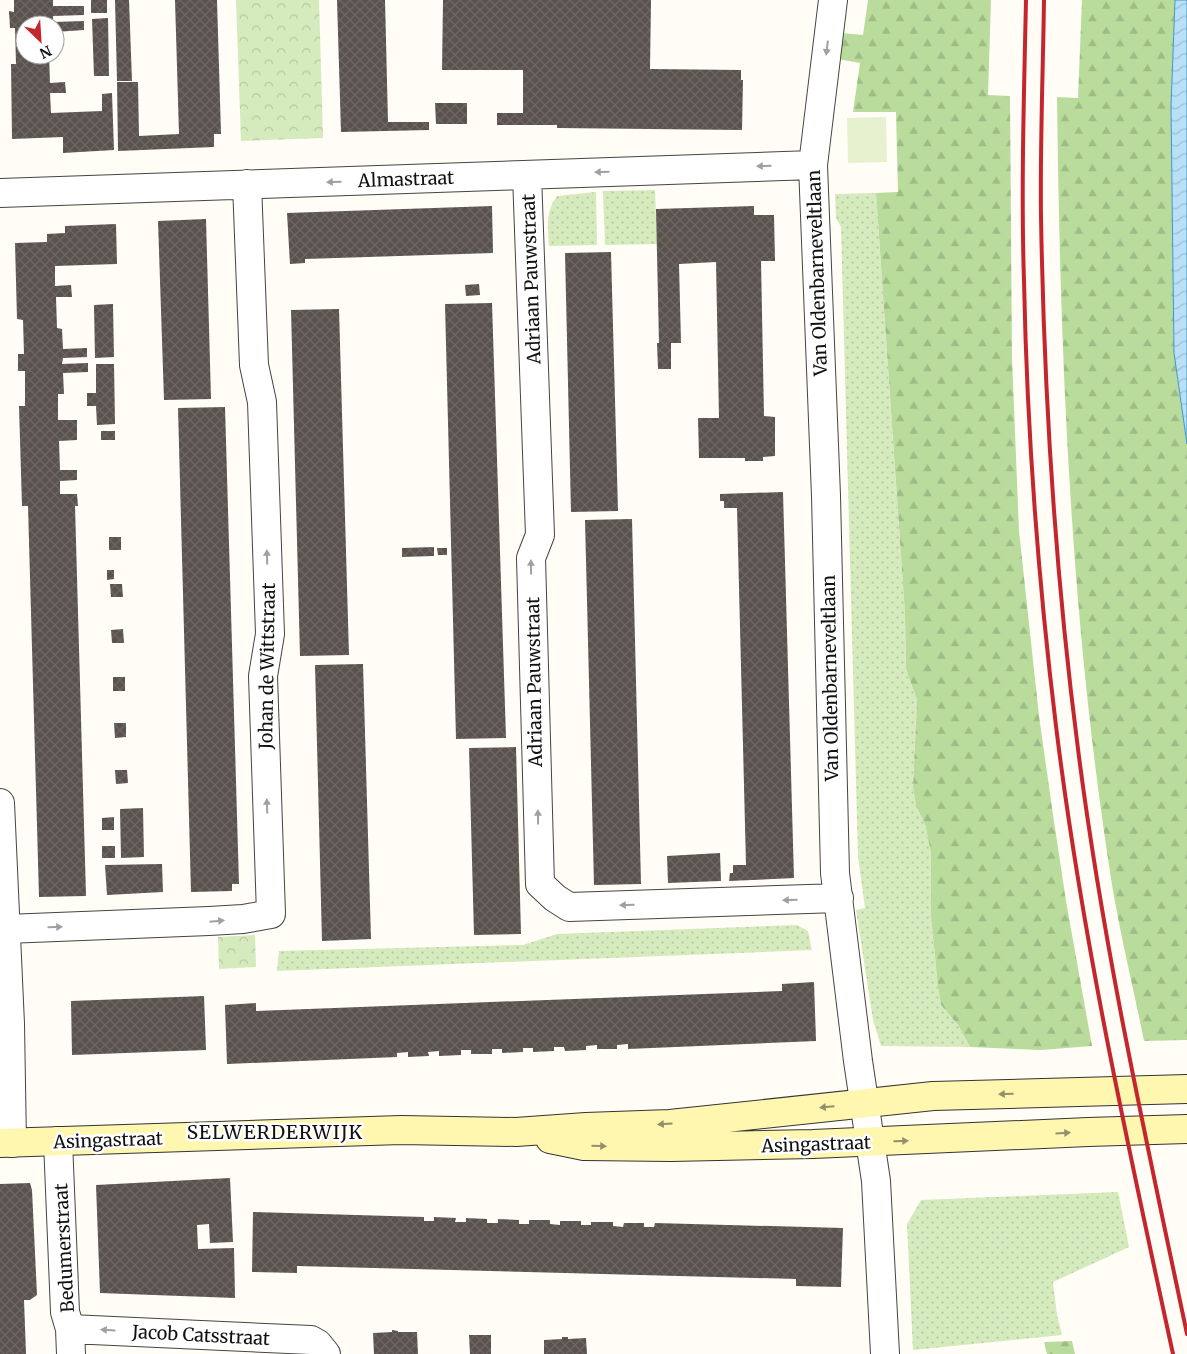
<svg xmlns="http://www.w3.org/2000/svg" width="1187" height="1354" font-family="Merriweather,serif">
<defs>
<pattern id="grass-dots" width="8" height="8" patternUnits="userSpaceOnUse" patternTransform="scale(1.25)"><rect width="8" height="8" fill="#d5ebbd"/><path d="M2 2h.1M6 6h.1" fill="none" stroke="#b6c8a1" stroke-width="1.8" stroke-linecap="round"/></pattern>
<pattern id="forest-firs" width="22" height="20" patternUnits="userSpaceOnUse" patternTransform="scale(1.25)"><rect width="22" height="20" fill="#b9dc9c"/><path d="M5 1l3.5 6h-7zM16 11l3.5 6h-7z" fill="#9ebc85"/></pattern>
<pattern id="park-crowns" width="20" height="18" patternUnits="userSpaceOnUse" patternTransform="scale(1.25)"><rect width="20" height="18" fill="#d5ebbd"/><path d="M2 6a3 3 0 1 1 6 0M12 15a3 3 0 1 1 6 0" fill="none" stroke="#b6c8a1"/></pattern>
<pattern id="water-waves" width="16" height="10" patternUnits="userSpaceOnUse" patternTransform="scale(1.25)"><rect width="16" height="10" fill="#b9e0f7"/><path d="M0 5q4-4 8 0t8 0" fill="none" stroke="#9ebfd3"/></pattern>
<pattern id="building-cross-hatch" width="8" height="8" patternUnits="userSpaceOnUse" patternTransform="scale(1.25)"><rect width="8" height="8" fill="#5a524d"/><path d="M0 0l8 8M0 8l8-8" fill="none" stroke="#6d6662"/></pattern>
</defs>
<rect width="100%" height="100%" fill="#fffdf5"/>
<path fill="url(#grass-dots)" d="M655 190 657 244 605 245 603 191Z
M596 192 597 245 549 246C548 228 545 212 557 196Z
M876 193 905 614 906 669 917 700 913 788 916 806 925 824 931 853V917L938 987 941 1005 958 1025 970 1047 881 1046 873 1020 856 910 865 908 858 857 841 227 836 218 835 194Z
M797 925 808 931 812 950 277 971 279 951 523 945 557 934Z
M1118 1192 1129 1247 1053 1282 1057 1315 1062 1335 913 1350 907 1224 921 1200Z"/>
<path fill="url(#forest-firs)" d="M868 0H991L988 95 1010 96 1012 358 1019 531 1039 716 1052 808 1066 901 1092 1046 1041 1050 970 1047 958 1025 941 1005 938 987 931 917V853L925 824 916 806 913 788 917 700 906 669 905 614 876 193 898 192 896 112H853L860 63 838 59 841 33 863 35Z
M1082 0H1175L1171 107 1174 353 1187 444V1040L1144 1041C1134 991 1122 942 1113 891 1071 629 1060 362 1057 97L1078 98Z
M1072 1341 1075 1354H1047L1044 1342Z"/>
<path fill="url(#park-crowns)" d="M236 0H319L323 138 241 141Z
M255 935 256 967 219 969 218 937Z"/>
<path fill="#e6f2cf" d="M886 117 887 162 848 163 847 118Z"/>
<path fill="url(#water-waves)" stroke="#3f96cf" d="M1175 0H1187V444L1174 353 1171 107Z"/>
<path fill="url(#building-cross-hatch)" d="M14 0H53V6H84V15L53 16V22L84 21V30L55 32V25H25V55H49L50 83 65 82 66 93H50L51 113 102 111V94L112 93 114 150 63 153V137L12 139 11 64H16L15 28H10L9 11 14 12Z
M91 0H107V13H91Z
M115 0H129L132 81H117Z
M175 0H217L221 134H214V147L118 151 117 82H138L139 136 179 134Z
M337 0H385L388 122H429V130L341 132Z
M443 0H651L650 69 741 70V80H743L742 130 557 128V125H497V113H523V70H442Z
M108 18 109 76H94L92 19Z
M435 103H467V124H436Z
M492 206 493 253 305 259V263L290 264 287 213Z
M754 206V215H774L775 261H761L764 416 775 417V456L763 457V461H745V458H699L698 418H719L716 262 679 264 681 343H671V369H658L657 343H659L656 209Z
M206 219 211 399 164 400 158 221Z
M116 224 117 264 55 266V286L71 285 72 297H56L57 328 62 329 63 349 87 348V357L63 358 62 364 88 363V372L63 373 64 394H58V420H77V440L59 441 60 470H77V480L60 481V494H77L78 506H75L86 896 39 897 28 506H22L19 406H25V371H18V354H24L23 320 17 319 15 243 47 242V234L65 233V226Z
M611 252 618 511 571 512 565 253Z
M479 284 480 295 466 296 465 285Z
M492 303 506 738 456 739 445 304Z
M113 304 114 357 95 358 94 305Z
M339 309 349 655 300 656 291 310Z
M96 364H114L115 424 97 425 96 406H87V393H96Z
M225 407 239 884H232V891L191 892 178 408Z
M101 431H115V440H101Z
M783 492 794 878 729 881 730 873H733V865H746L737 508H724V501H720V494Z
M632 519 641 884 594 885 585 520Z
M109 537H121V550H109Z
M434 547V556L402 557V548Z
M437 548H447V555H438Z
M107 570H114V579L107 580Z
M110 584H122L123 597H111Z
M123 629 124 643H112L111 630Z
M363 664 371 939 322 941 315 665Z
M113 677H125V691H113Z
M114 723H126V737L115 738Z
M516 747 521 934 474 935 469 748Z
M115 770H127L128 783 116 784Z
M143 808 144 857 121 858 120 809Z
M114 817V830H102V818Z
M102 846H115V858H102Z
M720 853 721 881 668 883 667 856Z
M162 864 163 892 107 895 105 865Z
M814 982 816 1041 628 1049V1044L617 1045V1049H597V1045L586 1046V1050L565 1051 564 1047H554V1051L533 1052V1048H523V1052L502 1053V1049H492V1054H471V1050H461V1055L439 1056V1051L428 1052 429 1056 408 1057V1052L397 1053V1057L227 1064 225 1005 256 1003V1011L782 991V984Z
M204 996 206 1050 72 1055 71 1001Z
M230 1178 233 1242 210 1243 209 1224 197 1225 198 1249 234 1248 235 1298 100 1293 96 1185Z
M30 1183 32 1190 37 1295 30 1300H24L26 1354H0V1184Z
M253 1212 424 1217V1221H434V1217L456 1218 455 1222H466V1218L487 1219V1223H498V1219L519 1220V1224H529V1220H550V1224L560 1225V1221H581V1225H591V1222H613V1226L623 1227 624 1223H644V1227H654L655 1223 843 1228 841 1287 796 1286V1279L297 1266V1273L252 1272Z
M392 1330 398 1331V1332H417L418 1354H374L373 1333 392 1332Z
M469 1335H491V1354H470Z
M562 1337H568V1339L586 1338 587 1354H544V1340L562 1339Z"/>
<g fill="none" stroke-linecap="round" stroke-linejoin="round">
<g stroke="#444" stroke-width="30">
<path id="minor" d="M833 0 813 165 826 496 835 873 858 1061 876 1181 885 1354
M527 175 540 535 531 558 540 884 555 898 569 907 839 898
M0 193 813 165
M0 803 10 1024 12 1143
M6 929 209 921 243 919 271 914 263 676 270 634 262 402 254 365 247 184
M58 1141 65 1312 70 1329 71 1354
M70 1329 311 1340 318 1344 326 1354"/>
</g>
<g stroke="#333" stroke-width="30">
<path id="secondary" d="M550 1139 584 1146 671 1147 813 1144 1088 1132 1187 1129
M0 1143 401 1130 516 1132 586 1127 670 1124 933 1096 1187 1089"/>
</g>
<use href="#minor" stroke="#fff" stroke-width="28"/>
<use href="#secondary" stroke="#fff6b0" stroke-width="28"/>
<path stroke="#c4262e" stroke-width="4" d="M1026 0C1024 94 1021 188 1024 281 1027 430 1038 579 1056 726 1082 938 1128 1146 1173 1354
M1044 0C1043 72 1040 144 1041 216 1044 394 1055 572 1078 749 1103 946 1146 1139 1187 1334"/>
</g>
<defs><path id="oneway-solid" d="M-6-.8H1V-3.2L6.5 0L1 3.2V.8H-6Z" transform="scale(1.25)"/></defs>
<g fill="#a0a0a0">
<use href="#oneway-solid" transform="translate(827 48) rotate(97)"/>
<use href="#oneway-solid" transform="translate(764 166) rotate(178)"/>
<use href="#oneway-solid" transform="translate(602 172) rotate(178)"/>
<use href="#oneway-solid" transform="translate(334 182) rotate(178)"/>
<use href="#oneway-solid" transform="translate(267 557) rotate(-92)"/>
<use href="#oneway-solid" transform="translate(531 567) rotate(-91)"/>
<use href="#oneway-solid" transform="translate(267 806) rotate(-92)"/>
<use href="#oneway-solid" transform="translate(538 817) rotate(-91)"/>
<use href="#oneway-solid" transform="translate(790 900) rotate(178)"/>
<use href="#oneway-solid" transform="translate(627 905) rotate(178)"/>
<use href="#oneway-solid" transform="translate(217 921) rotate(-5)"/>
<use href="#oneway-solid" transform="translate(55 927) rotate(-2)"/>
<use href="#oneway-solid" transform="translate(108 1330) rotate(-177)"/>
</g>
<g fill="#948f68">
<use href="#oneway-solid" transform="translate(1006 1094) rotate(178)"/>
<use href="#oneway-solid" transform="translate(827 1107) rotate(175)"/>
<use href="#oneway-solid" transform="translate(665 1124) rotate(177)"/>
<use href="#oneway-solid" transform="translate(1063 1133) rotate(-3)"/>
<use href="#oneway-solid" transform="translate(901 1141) rotate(-2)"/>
<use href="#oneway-solid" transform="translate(599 1146) rotate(1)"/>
</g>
<g text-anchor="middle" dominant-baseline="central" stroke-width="5" stroke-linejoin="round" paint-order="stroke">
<g font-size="18" fill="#111" stroke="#fff">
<text transform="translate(406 179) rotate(-2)">Almastraat</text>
<text transform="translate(817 273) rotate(-92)">Van Oldenbarneveltlaan</text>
<text transform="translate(531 279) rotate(-92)">Adriaan Pauwstraat</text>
<text transform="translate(267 666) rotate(-89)">Johan de Wittstraat</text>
<text transform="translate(830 678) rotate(-91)">Van Oldenbarneveltlaan</text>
<text transform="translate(534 682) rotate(-91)">Adriaan Pauwstraat</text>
<text transform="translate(108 1140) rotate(-2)">Asingastraat</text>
<text transform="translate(816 1144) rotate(-2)">Asingastraat</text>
<text transform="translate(64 1248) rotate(-93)">Bedumerstraat</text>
<text transform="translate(201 1335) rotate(3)">Jacob Catsstraat</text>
</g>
<g font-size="19" letter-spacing="1" fill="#111" stroke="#fff">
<text x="275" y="1132">SELWERDERWIJK</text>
</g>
</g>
<g transform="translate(40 40) rotate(155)"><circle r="24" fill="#ffffff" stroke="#a0a0a0"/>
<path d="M0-4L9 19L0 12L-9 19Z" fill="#c4262e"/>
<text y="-8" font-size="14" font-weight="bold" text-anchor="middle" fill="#111111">N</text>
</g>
</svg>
